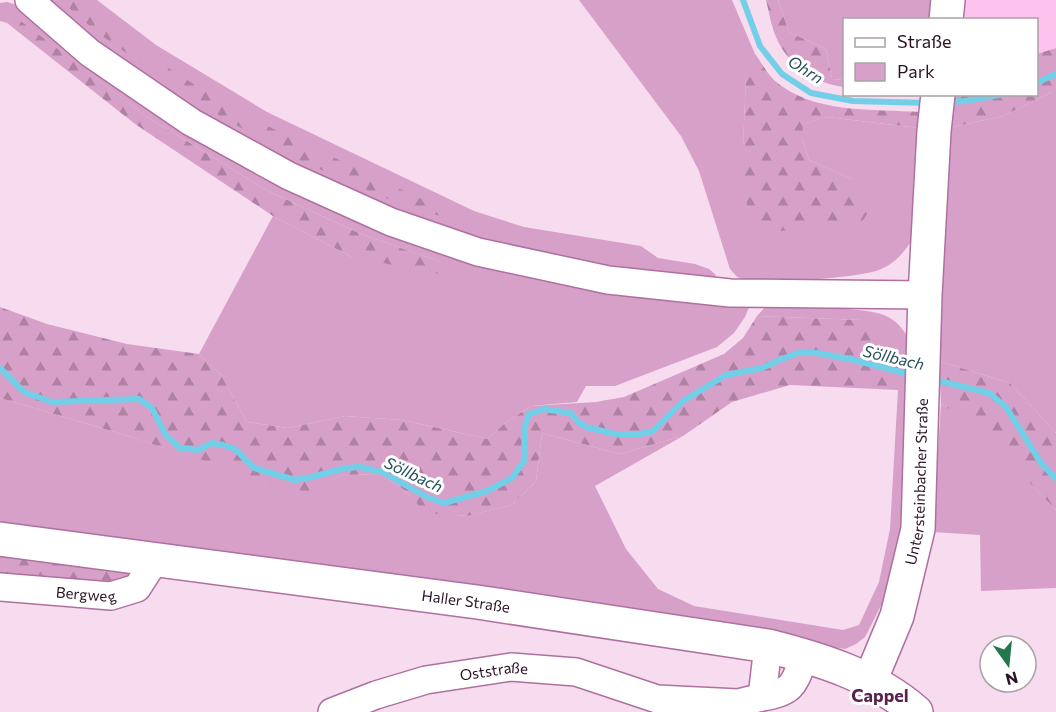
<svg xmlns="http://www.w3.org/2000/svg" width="1056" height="712" font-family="Commissioner,sans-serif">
<defs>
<pattern id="forest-firs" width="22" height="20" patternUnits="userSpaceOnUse" patternTransform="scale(1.5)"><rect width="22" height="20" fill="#d7a0c9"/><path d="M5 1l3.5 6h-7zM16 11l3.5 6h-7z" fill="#af81a3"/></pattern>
</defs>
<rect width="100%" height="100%" fill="#f7dbef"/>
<path fill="#fec2ef" d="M959 0H1056V48L1037 54 1036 20H957Z"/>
<path fill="#d7a0c9" d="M44 0H97L156 45 267 112 474 211 524 227 641 246 658 258 695 264 709 269 716 275 712 280 611 270 477 240 393 211 292 167 192 113 95 44Z
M579 0H732L755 54 746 75 743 147 854 180 809 160 802 138V124L827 117 919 128 917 231C909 247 897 263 879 270 859 278 760 285 740 278 736 277 734 273 730 269L699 171 681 136Z
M778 0H938L936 19 844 20V80L832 79 826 49 789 32Z
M7 2 17 5 387 228 750 305 745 317 734 333 717 347 615 386H586L577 402 531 406 505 423 488 439 402 420 345 416 288 428 247 422 221 375 199 354 273 216 352 257 441 262 361 234 266 190 146 116 14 17 7 23 0 21V3Z
M1052 92H1056V433L1010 383 939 361 944 129 1003 116Z
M765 307C790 308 867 306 886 316 897 321 902 328 909 339L903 528 889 590 865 637 856 644 845 649 0 528V398L115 432 305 492 343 475 380 474 403 489 426 512 466 516 512 505 536 481 542 433 620 454 683 436 595 486 626 549 658 589 694 606 843 630 859 625 879 582 890 529 898 390V351L862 320 757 316Z
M941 404 972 422 1056 510V588L981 591 980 535 933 532Z"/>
<path fill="url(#forest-firs)" d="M60 0H80L153 58 206 92 261 123 455 215 453 220 395 202 294 158 196 102 98 33Z
M766 0H778L789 32 826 49 832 79 844 80V87C815 84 787 64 776 37 771 25 769 12 766 0Z
M14 16 146 116 266 190 361 234 441 262 440 274 352 257 273 216 135 124 7 23Z
M1056 48V92H1052L1003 116 944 129 948 95 1036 94 1037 54Z
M755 54C761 62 767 73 774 80 812 114 873 109 921 112L919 128 827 117 803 124 802 138 809 160 854 180 870 209 862 222 761 233 748 221 743 147 746 74Z
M0 307 47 324 127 344 199 354 221 375 247 422 288 428 345 416 402 420 488 439 505 423 531 406 596 402 624 397 724 354 743 338 757 316 862 320 885 334 898 351V390L790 385 732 402 683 436 620 454 542 433 536 481 512 505 467 516 426 513 403 489 380 474 343 475 305 493 115 432 0 398Z
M939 361 1010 383 1056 433V510L972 423 941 404Z
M0 555 139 574 108 591 0 584Z"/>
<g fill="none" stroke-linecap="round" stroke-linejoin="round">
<path stroke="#71d0e8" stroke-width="6" d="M743 0 760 46 782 74 811 93 853 101 929 103
M1036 83 1056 74
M948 102 965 101 1004 94
M0 368 24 392 52 402 139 399 152 408 165 434 180 448 198 450 212 443 223 445 235 449 254 468 295 480 312 477 345 468 360 467 382 472 427 497 444 503 487 491 512 478 524 461 525 426 529 414 544 409 571 413 578 422 586 427 615 434H640L653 431 683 401 726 375 762 368 779 360 798 353H817L850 359 912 375
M931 379 989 393 1006 407 1041 463 1056 479"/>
<g stroke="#af70a0" stroke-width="30">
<g id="minor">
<path d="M29 0 90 53 191 122 289 176 391 222 478 252 608 280 730 293 925 295"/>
<path id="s1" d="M0 587 111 596 137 588 155 560"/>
<path d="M762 697C795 692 794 683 805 655"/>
<path id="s2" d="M332 712 376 695 426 680 511 667 576 672 657 699 738 703 762 697 768 646"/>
</g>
</g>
<g stroke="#af70a0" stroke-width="36">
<g id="major">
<path d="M946 20 948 0"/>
<path id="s3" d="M0 539 477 602 768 646C820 659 875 676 916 712"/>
<path id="s4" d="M870 681 897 616 918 529 925 295 934 131 938 94"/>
</g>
</g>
<use href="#minor" stroke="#fff" stroke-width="27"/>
<use href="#major" stroke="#fff" stroke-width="33"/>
</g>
<g text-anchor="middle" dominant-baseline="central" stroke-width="6" stroke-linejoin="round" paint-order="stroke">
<g font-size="15" fill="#2b1326" stroke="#fff">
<text stroke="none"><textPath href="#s4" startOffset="207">Untersteinbacher Straße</textPath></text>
<text stroke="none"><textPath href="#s1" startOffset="86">Bergweg</textPath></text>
<text stroke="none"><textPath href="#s3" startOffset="470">Haller Straße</textPath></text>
<text stroke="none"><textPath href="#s2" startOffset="168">Oststraße</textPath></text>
</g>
<g font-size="16" font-style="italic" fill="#25505b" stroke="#fff">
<text transform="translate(806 69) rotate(32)">Ohrn</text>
<text transform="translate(894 357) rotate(13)">Söllbach</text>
<text transform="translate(414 474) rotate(25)">Söllbach</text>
</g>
<g font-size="18" font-weight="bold" fill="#59214e" stroke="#fff">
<text x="880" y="695">Cappel</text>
</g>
</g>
<rect x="843" y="18" width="195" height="78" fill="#ffffff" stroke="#aaa1a8" stroke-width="1.5"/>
<rect x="855" y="38" width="30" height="9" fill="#ffffff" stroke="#aaa1a8" stroke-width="1.5"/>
<text x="897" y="48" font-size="18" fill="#2b1326">Straße</text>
<rect x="855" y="63" width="30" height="18" fill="#d7a0c9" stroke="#aaa1a8" stroke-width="1.5"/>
<text x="897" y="78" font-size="18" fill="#2b1326">Park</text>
<g transform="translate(1008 664) rotate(165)"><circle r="28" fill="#ffffff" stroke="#aaa1a8" stroke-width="1.5"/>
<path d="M0-4.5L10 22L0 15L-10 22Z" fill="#23784b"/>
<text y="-9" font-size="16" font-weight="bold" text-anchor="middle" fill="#2b1326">N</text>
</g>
</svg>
